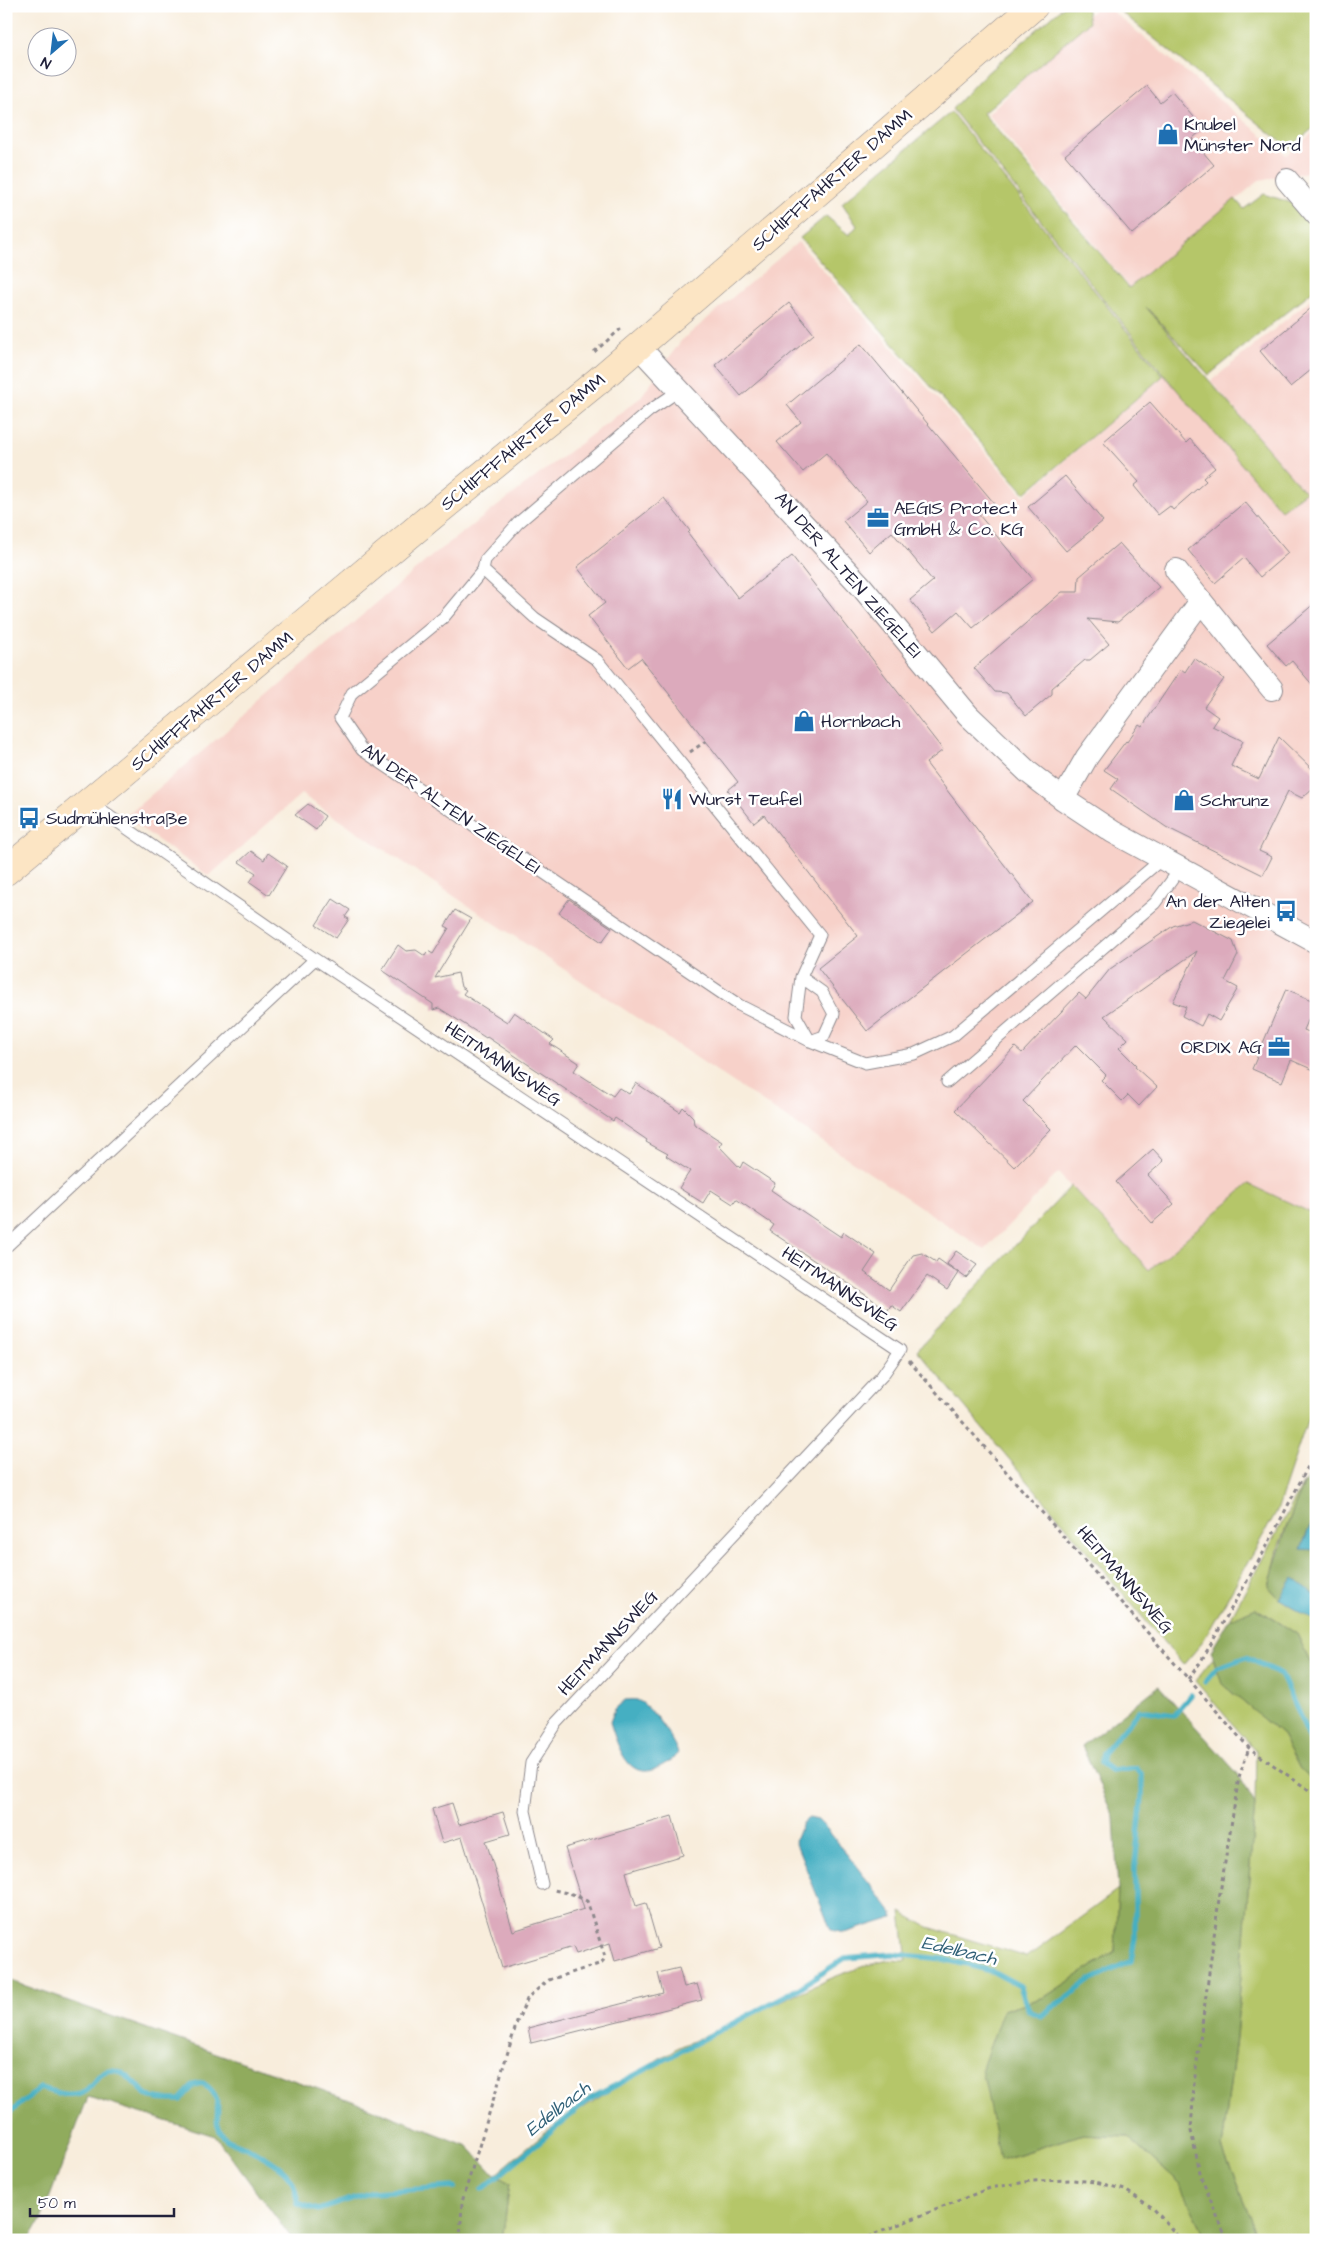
<svg xmlns="http://www.w3.org/2000/svg" width="1322" height="2246" font-family="'Architects Daughter',sans-serif">
<rect width="100%" height="100%" fill="#fff"/>
<filter id="ink" filterUnits="userSpaceOnUse"><feTurbulence type="fractalNoise" baseFrequency=".02" numOctaves="2"/><feDisplacementMap in="SourceGraphic" scale="10" xChannelSelector="R" yChannelSelector="G"/><feConvolveMatrix kernelMatrix="1 2 1 2 8 2 1 2 1" color-interpolation-filters="sRGB"/></filter>
<filter id="wash" filterUnits="userSpaceOnUse"><feTurbulence type="fractalNoise" baseFrequency=".0096" numOctaves="4" result="noise"/><feDisplacementMap in="SourceGraphic" scale="20" xChannelSelector="R" yChannelSelector="G"/><feGaussianBlur stdDeviation="1.12" result="paint"/><feColorMatrix in="noise" values="0 0 0 0 0 0 0 0 0 0 0 0 0 0 0 0 0 1.4 0 .05"/><feComposite in="paint" operator="in"/></filter>
<g filter="url(#wash)">
<rect width="100%" height="100%" fill="#f8eddc"/>
<path fill="#f7d1c9" d="M1098 6H1106L1286 155 1316 130V180L1308 172 1259 180 1132 290 988 114Z
M798 242 1024 496 1164 375 1281 510 1305 492 1211 381 1316 295V1215L1249 1184 1149 1270 1058 1173 985 1250 301 794 209 876 125 817 433 555 640 398 681 341Z"/>
<path fill="#b5c669" stroke="#6c7452" d="M1064 6H1086L1089 22 983 113 1129 288 1235 199 1244 209 1264 194 1292 203 1316 231V288L1209 375 1146 307 1305 492 1281 510 1164 375 952 109 980 79Z
M1114 6H1316V126L1289 148Z
M951 112 1163 376 1025 493 800 238 826 216 849 235 857 226 842 203Z
M1249 1184 1316 1215V1394L1277 1511 1202 1643 1183 1665 917 1350 1071 1186 1149 1270Z
M1304 1482 1279 1545 1269 1587 1280 1599 1316 1622V1674L1297 1634 1257 1608 1230 1619Z
M1213 1658 1222 1684 1282 1735 1300 1769 1316 1784V2240H1259L1222 2148 1236 2038 1255 1804 1256 1751 1195 1681Z
M1118 1890 1115 1951 1045 1997 1003 2010 1001 2160 1079 2135 1128 2137 1181 2185 1207 2240H502L510 2183 495 2175 544 2133 675 2049 834 1977 867 1965 889 1960 907 1961 901 1912 928 1927 1027 1957Z"/>
<path fill="#90ab5d" stroke="#59664c" d="M1316 1461V1522L1310 1526 1301 1549 1316 1550V1595L1293 1579 1280 1599 1269 1587C1280 1543 1294 1501 1316 1461Z
M1256 1608 1297 1634 1316 1674V1784L1300 1769 1282 1735 1222 1684 1211 1651 1230 1619Z
M1159 1686 1238 1774 1255 1804 1236 2038 1222 2148 1259 2240H1207L1181 2185 1128 2137 1079 2135 1000 2160 982 2068 1003 2010 1045 1997 1115 1951 1118 1890 1114 1818 1082 1746Z
M6 1979 347 2099 468 2146 495 2175 510 2183 502 2240H293L215 2136 88 2097 41 2220 29 2240H6Z"/>
<path fill="#44afc2" stroke="#33687e" d="M1316 1522V1550L1301 1549 1310 1526Z
M1293 1578 1316 1595V1622L1280 1599Z
M625 1700C629 1700 634 1699 637 1700 651 1705 673 1739 678 1753 672 1760 667 1763 659 1767 628 1784 617 1744 610 1722L615 1709Z
M809 1818 818 1820 827 1829 893 1913V1918L844 1933 831 1930 795 1841 802 1823Z"/>
<g fill="none" stroke-linecap="round" stroke-linejoin="round">
<path stroke="#44afc2" stroke-width="5.5" d="M1205 1682 1217 1668 1246 1657 1281 1674 1316 1753
M6 2116 40 2088C53 2092 72 2098 85 2091 94 2085 99 2069 112 2070 129 2071 138 2091 153 2098 162 2101 171 2100 180 2100L194 2085 203 2083C231 2103 207 2116 224 2137 229 2142 238 2145 245 2147 260 2154 283 2165 292 2181 295 2187 296 2196 298 2203L318 2210 372 2192 455 2187
M483 2189 590 2099 798 1989 845 1958 893 1954 943 1959 992 1971 1020 1986 1029 2011 1041 2016 1090 1980 1131 1961 1135 1938V1866L1142 1797V1775L1136 1768 1112 1771 1101 1763 1103 1753 1140 1710 1174 1715 1191 1695"/>
</g>
<g id="blocks">
<path fill="#dcaabc" d="M1147 86 1160 102 1172 92 1203 129 1192 139 1214 165 1132 234 1065 155Z
M789 303 814 334 741 396 715 365Z
M1316 304V366L1290 387 1260 351Z
M861 344 994 503 979 515 1033 579 973 628 958 611 935 631 910 600 933 581 892 532 869 552 843 521 867 501 826 453 803 472 777 442 801 422 787 405Z
M1150 402 1186 443 1190 439 1215 468 1203 478 1206 481 1173 510 1170 506 1158 515 1134 486 1139 482 1103 442Z
M1065 476 1103 521 1066 551 1028 507Z
M664 498 690 531 688 533 738 598 792 556 943 750 926 763 1033 902 867 1031 818 968 858 936 764 815 754 823 728 790 738 782 641 658 628 668 588 616 605 603 577 567Z
M1245 502 1288 553 1260 577 1244 558 1215 583 1188 550Z
M1119 543 1159 587 1118 622 1088 619 1109 644 1090 660H1085L1052 688V694L1026 716 1007 693 995 692 974 668 1062 592H1078L1079 577Z
M1316 602V689L1292 661 1286 666 1267 644Z
M1194 658 1224 679 1204 707 1218 717 1212 726 1243 741 1231 766 1259 779 1279 737 1316 773V785L1302 798 1288 791 1259 851 1272 857 1263 875 1166 827 1111 789 1118 779 1104 770 1126 741 1127 742 1139 725 1142 727 1181 669 1185 672Z
M308 804 325 816 316 830 295 815Z
M251 851 264 860 268 853 287 866 269 895 250 882 256 873 239 862Z
M333 899 350 910 345 917 349 919 336 938 316 925Z
M569 899 612 928 602 942 559 913Z
M455 910 471 919 435 978 458 973 461 987 466 990 463 994 507 1022 514 1012 554 1040 550 1044 579 1063 574 1071 613 1096 619 1088 629 1094 636 1083 680 1112 683 1107 693 1117 694 1124 722 1142 719 1146 740 1168 743 1162 775 1183 771 1190 787 1201 841 1237 844 1232 876 1254 864 1272 889 1290 913 1255 922 1253 936 1262 938 1259 958 1273 947 1290 927 1276 901 1312 891 1305 888 1310 770 1231 774 1225 736 1199 733 1204 711 1190 703 1203 679 1188 690 1171 666 1156 668 1154 646 1142 647 1140 615 1118 613 1121 487 1037 486 1038 439 1008 433 1010V1004L382 970 398 945 406 951 416 950 425 956 428 951 433 954 449 928 445 926Z
M1192 920 1233 941 1238 955 1225 981 1238 988 1219 1021 1207 1014 1201 1026 1182 1016 1186 1007 1173 1002 1197 951 1104 1016 1128 1039 1119 1048 1136 1065 1135 1067 1157 1087 1139 1106 1128 1095 1122 1101 1101 1080 1106 1075 1076 1045 1023 1101 1051 1129 1014 1167 955 1110 1015 1047 1022 1053 1079 993 1086 999 1110 969 1173 926Z
M1286 989 1316 1002 1304 1030 1316 1035V1071L1291 1060 1282 1082 1252 1069Z
M1153 1149 1164 1161 1148 1175 1174 1204 1152 1223 1116 1182Z
M956 1251 977 1265 966 1278 947 1264Z
M452 1803 459 1825 503 1812 510 1834 486 1841 513 1931 584 1909 565 1848 672 1816 683 1855 626 1872 636 1906 646 1903 659 1948 615 1961 610 1943 576 1954 573 1947 502 1968 462 1837 442 1843 432 1809Z
M679 1968 684 1987 697 1984 702 2000 531 2043 528 2028 663 1993 658 1973Z"/>
</g>
</g>
<g filter="url(#ink)">
<use href="#blocks" fill-opacity="0" stroke="#8d888c" stroke-width="1"/>
<g fill="none" stroke-linecap="round" stroke-linejoin="round">
<g stroke="#8d888c" stroke-width="13">
<path id="service" d="M483 570 485 560 518 523 649 411 680 390
M89 802 315 959 900 1350 882 1376 557 1723 531 1763 525 1811 542 1884
M801 977 822 992 834 1014 824 1036 810 1041 796 1016 801 977 820 935 597 660 535 618 483 570 444 617 352 693 340 718 362 750 739 1005 810 1041 865 1063 914 1054 953 1036 1162 859
M947 1082 1155 903 1180 869
M6 1247 315 959"/>
</g>
<g stroke="#8d888c" stroke-width="24">
<path id="minor" d="M1287 180 1316 214
M638 346 861 586 968 715 1028 772 1063 799 1113 832 1316 942
M1176 570 1272 689
M1063 799 1087 757 1201 601"/>
</g>
<g stroke="#8d888c" stroke-width="29">
<path id="secondary" d="M6 871 432 516 598 381 1034 6"/>
</g>
<path stroke="#8d888c" stroke-width="3" stroke-dasharray="4 4" stroke-linecap="butt" d="M594 352 623 327
M690 752 706 741
M909 1361 1249 1748 1316 1795
M1188 1679 1200 1663 1266 1548 1316 1451
M460 2240 462 2202 517 2022 528 1997 549 1980 602 1963 605 1957 587 1901 572 1894 554 1890
M860 2240 990 2188 1032 2181 1073 2180 1096 2182 1125 2190 1153 2208 1181 2240
M1227 2240 1201 2177 1191 2131 1194 2084 1219 1899 1239 1777 1249 1748"/>
<use href="#service" stroke="#fff" stroke-width="11"/>
<use href="#minor" stroke="#fff" stroke-width="22"/>
<use href="#secondary" stroke="#fce5c4" stroke-width="28"/>
</g>
</g>
<defs>
<g id="shop-bare" transform="scale(1.725)"><path d="M-5-2.5h2.3a2.7 3.5 0 0 1 5.4 0H5L5.5 6h-11ZM-1.5-2.5h3a1.5 2.3 0 0 0-3 0Z" fill="#1f6fb2" stroke="#fff" stroke-width="2.5" paint-order="stroke"/></g>
<g id="office-bare" transform="scale(1.725)"><path d="M-6-3h4V-5.5h4V-3h4V5H-6ZM-1-4.5V-3h2v-1.5ZM-6 0V1H6V0Z" fill="#1f6fb2" stroke="#fff" stroke-width="2.5" paint-order="stroke"/></g>
<g id="restaurant-bare" transform="scale(1.725)"><path d="M-5-6h1v4h1v-4h1v4h1v-4h1v5L-1.5 .5V6h-2V.5L-5-1ZM5-6V6H3V1.5H1.5Q1.5-4 5-6Z" fill="#1f6fb2" stroke="#fff" stroke-width="2.5" paint-order="stroke"/></g>
<g id="bus-bare" transform="scale(1.725)"><path d="M-5-6H5V4H4V6H2V4H-2V6H-4V4H-5ZM-3.5-4V0h7V-4ZM-3.5 1.2v1.5H-2V1.2ZM2 1.2v1.5H3.5V1.2Z" fill="#1f6fb2" stroke="#fff" stroke-width="2.5" paint-order="stroke"/></g>
</defs>
<g fill-rule="evenodd">
<use href="#shop-bare" x="1168" y="134"/>
<use href="#office-bare" x="878" y="518"/>
<use href="#shop-bare" x="804" y="721"/>
<use href="#restaurant-bare" x="672" y="799"/>
<use href="#shop-bare" x="1184" y="800"/>
<use href="#bus-bare" x="29" y="818"/>
<use href="#bus-bare" x="1286" y="911"/>
<use href="#office-bare" x="1279" y="1047"/>
</g>
<g text-anchor="middle" dominant-baseline="central" stroke-width="5" stroke-linejoin="round" paint-order="stroke">
<g font-size="18" fill="#22223b" stroke="#fff" text-anchor="start">
<text x="1184" y="124">Knubel<tspan x="1184" dy="21">Münster Nord</tspan></text>
<text x="894" y="508">AEGIS Protect<tspan x="894" dy="21">GmbH &amp; Co. KG</tspan></text>
<text x="821" y="721">Hornbach</text>
<text x="689" y="799">Wurst Teufel</text>
<text x="1200" y="800">Schrunz</text>
<text x="46" y="818">Sudmühlenstraße</text>
<text x="1270" y="901" text-anchor="end">An der Alten<tspan x="1270" dy="21">Ziegelei</tspan></text>
<text x="1262" y="1047" text-anchor="end">ORDIX AG</text>
</g>
<g font-size="18" fill="#22223b" stroke="#fff">
<text transform="translate(832 180) rotate(-41)">SCHIFFFAHRTER DAMM</text>
<text transform="translate(523 442) rotate(-39)">SCHIFFFAHRTER DAMM</text>
<text transform="translate(848 575) rotate(49)">AN DER ALTEN ZIEGELEI</text>
<text transform="translate(212 701) rotate(-40)">SCHIFFFAHRTER DAMM</text>
<text transform="translate(451 809) rotate(35)">AN DER ALTEN ZIEGELEI</text>
<text transform="translate(503 1064) rotate(34)">HEITMANNSWEG</text>
<text transform="translate(840 1289) rotate(34)">HEITMANNSWEG</text>
<text transform="translate(1125 1580) rotate(49)">HEITMANNSWEG</text>
<text transform="translate(608 1643) rotate(-47)">HEITMANNSWEG</text>
</g>
<g font-size="19" font-style="italic" fill="#316178" stroke="#fff">
<text transform="translate(959 1951) rotate(13)">Edelbach</text>
<text transform="translate(558 2109) rotate(-38)">Edelbach</text>
</g>
</g>
<rect width="1322" height="2246" fill="none" stroke="#fff" stroke-width="25"/>
<g transform="translate(52 52) rotate(208)"><circle r="24" fill="#ffffff" stroke="#a7a7b1"/>
<path d="M0-4L9 19L0 12L-9 19Z" fill="#1f6fb2"/>
<text y="-8" font-size="14" font-weight="bold" text-anchor="middle" fill="#22223b">N</text>
</g>
<path d="M30 2208v8h144v-8" fill="none" stroke="#22223b" stroke-width="2.5"/>
<text x="38" y="2208" font-size="15" fill="#22223b" stroke="#ffffff" stroke-width="4" paint-order="stroke">50 m</text>
</svg>
